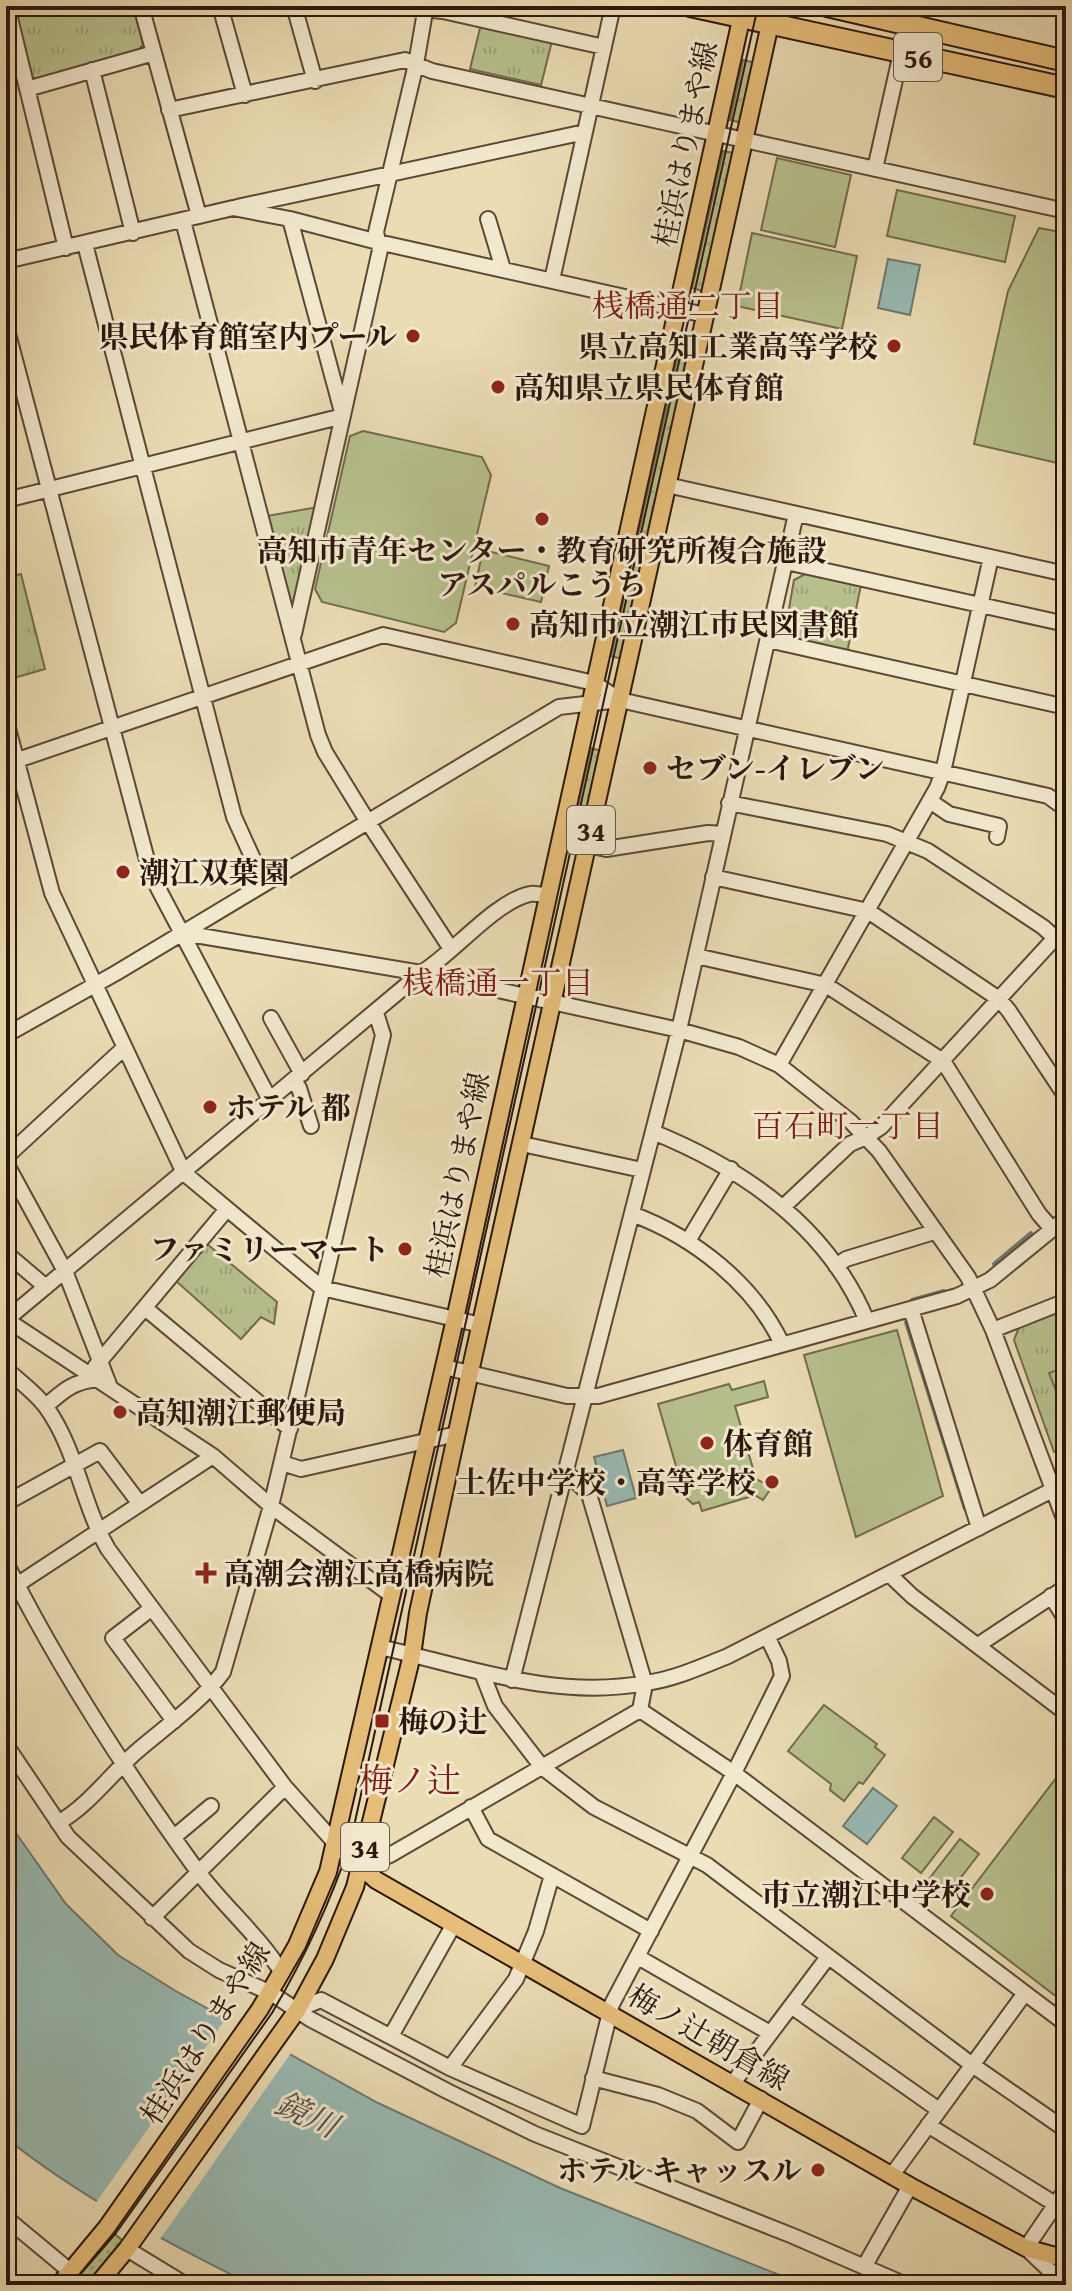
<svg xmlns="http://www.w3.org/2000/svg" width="1072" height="2291" font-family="'Gentium Book Plus','Noto Serif JP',serif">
<defs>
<pattern id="grass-dots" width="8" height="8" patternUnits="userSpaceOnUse" patternTransform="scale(2)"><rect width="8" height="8" fill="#b7c08d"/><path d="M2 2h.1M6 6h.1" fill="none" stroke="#9ea478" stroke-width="1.8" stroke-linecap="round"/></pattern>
<pattern id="park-tufts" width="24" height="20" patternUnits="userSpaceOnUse" patternTransform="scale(2)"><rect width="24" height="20" fill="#b7c08d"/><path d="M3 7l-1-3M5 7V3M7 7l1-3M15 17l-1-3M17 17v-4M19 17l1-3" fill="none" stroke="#9ea478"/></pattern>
</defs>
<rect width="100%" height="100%" fill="#ebdcb4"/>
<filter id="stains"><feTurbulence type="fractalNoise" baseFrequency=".0025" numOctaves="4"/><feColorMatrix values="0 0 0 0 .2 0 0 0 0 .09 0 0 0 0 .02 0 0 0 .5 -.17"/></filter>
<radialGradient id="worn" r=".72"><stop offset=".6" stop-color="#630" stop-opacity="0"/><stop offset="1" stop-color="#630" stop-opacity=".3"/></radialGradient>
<path fill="url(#grass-dots)" stroke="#726c4d" stroke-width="2" d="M743 60 756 63 742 123 730 120Z
M723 151 734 153 703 291 692 288Z
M679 351 689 354 622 659 611 656Z
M591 748 601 751 588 811 577 809Z
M112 2232 122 2240 86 2285H68Z"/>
<path fill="url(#park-tufts)" stroke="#726c4d" stroke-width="2" d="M22 6H133L143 44 139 50 36 79 30 76 14 12 18 7Z
M481 24 552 41 541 85 470 69Z
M318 507 293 609 267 516Z
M807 573 861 585 847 653 794 640 785 631 794 580Z
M21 574 45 669 7 680 6 578Z
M207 1244 277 1302 274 1324 261 1317 241 1339 176 1281Z
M1066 1309V1455L1054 1452 1014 1340 1019 1327Z"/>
<path fill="#b7c08d" stroke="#726c4d" stroke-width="2" d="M777 158 851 175 835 247 761 230Z
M897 190 1015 216 1005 262 887 236Z
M1039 228 1066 233V465L974 444 1008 291Z
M752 233 857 256 842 329 737 306Z
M363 431 482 457 491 475 456 623 444 632 322 602 315 589 350 436Z
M483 550 549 566 541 602 475 587Z
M897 1330 943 1496 856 1537 804 1355Z
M1066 1367V1416L1049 1373Z
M764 1381 768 1397 735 1406 756 1479 772 1487 763 1500 753 1494 755 1490 751 1487 747 1489 749 1497 702 1511 699 1502 693 1504 685 1497 658 1404 729 1384 732 1390Z
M824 1705 877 1744 875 1747 885 1755 863 1784 859 1782 844 1801 830 1790 831 1784 788 1751Z
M1066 1765V2004L951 1916Z
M934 1817 953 1832 921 1873 902 1858Z
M960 1839 979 1854 948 1894 929 1879Z"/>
<path fill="#99bab3" stroke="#6d7971" stroke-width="2" d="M888 259 920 265 910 315 878 308Z
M623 1450 636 1498 607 1506 594 1457Z
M873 1788 897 1806 867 1844 843 1826Z
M6 1819 66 1904 118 1955 174 1990 378 2103 560 2188 805 2285H252C166 2242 81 2198 6 2138Z"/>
<path fill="#ebdcb4" d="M229 2014 293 2050 158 2242 95 2204Z"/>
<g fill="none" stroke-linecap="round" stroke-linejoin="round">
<path stroke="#6d7971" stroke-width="4" d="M1058 1211 1066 1204
M994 1264 1031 1233
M912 1300 944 1291
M906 1322 965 1509"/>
<g stroke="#5c4837" stroke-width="18">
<path id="minor" d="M7 6 66 248
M141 6 199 216
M220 6 245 95
M294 6 315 81
M393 6 443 11 604 47
M908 25 913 6
M92 70 133 233
M27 89 154 53
M169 110 405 60 432 71 1066 211
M875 169 901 53
M237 207 585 132
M290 219 342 412
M488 219 503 269
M183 221 318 735 325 752 368 822 451 949
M85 244 234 817 264 883
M6 261 233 208 290 219 378 242 705 315
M552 280 613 6
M6 326 147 860 158 888 270 1100
M667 485 1066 574
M6 500 343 416
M786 562 1066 624
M294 634 380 250 376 232 416 64 426 6
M768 640 1066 707
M6 721 52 893 184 1173 322 1288 481 1325
M6 764 383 635 594 683 620 700
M930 801 949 814 999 826 997 837
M729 803 887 834 928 851 1043 927 1066 948
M588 845 606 849 708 833 723 834
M713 877 868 911 999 999 1009 1011 1066 1097
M183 933 421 973 679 1030 739 1047 779 1065 851 1122 879 1151 968 1277 993 1330 1066 1524
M696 956 826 985 943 1061 1039 1214 1052 1229
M271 1018 302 1074
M6 1035 116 973 559 707 620 700 1048 796 1066 809
M779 1065 937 788 943 772 991 557
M294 1080 299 1088 311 1126
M653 1132C744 1169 828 1227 867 1321
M522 1144 642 1170
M6 1157 124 1048
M6 1163 65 1271 110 1387
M783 1207 850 1144 866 1137 881 1127 1066 926
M632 1214C694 1237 754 1284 782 1344
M688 1241 731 1169
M6 1253 46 1287
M836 1266 846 1259 934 1232
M145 1308 290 1429
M911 1309 979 1528
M6 1320 421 973C453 954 494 902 530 894 535 893 543 895 549 896
M7 1320 213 1456 271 1506 391 1595
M993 1330 1066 1301
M95 1367 227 1209
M444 1367 567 1396H598L957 1296 990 1280 1066 1218
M6 1369C19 1381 36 1393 46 1407 77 1450 82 1504 108 1549L285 1787 336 1844
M46 1406C64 1390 74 1381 99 1379
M282 1463 301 1469 457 1434
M6 1503 100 1451 140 1504
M6 1563C60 1671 126 1772 196 1869 223 1906 259 1935 282 1973
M889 1574 912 1596 1066 1713
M6 1592 213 1456
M1051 1596 1066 1620
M152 1608 113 1638 174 1721
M978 1645 1066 1587
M380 1647C468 1667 554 1700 646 1683 674 1679 701 1667 728 1656L1066 1483
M482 1673 495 1706 542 1767 594 1807 707 1865 971 2064 1066 2130
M512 1680 679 1030 796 514
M640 1710 734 1773 1066 2024
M6 1745 68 1837 189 1951 219 1970 271 1993 310 2019 447 2091 535 2134 793 2236 906 2285
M471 1807 488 1839 651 1931
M58 1823C89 1805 109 1776 136 1752 166 1726 199 1704 223 1672L271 1506 383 1035 376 1013
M174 1837 211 1806
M360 1866 390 1855 640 1710 645 1684 589 1494 565 1471
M152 1918 285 1787
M638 1957 770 2033
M791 2006 939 2110
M298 2009 321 2000 450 2068 582 2126 612 2004 734 1773 782 1676 779 1661 767 1636
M391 2036 454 1924
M450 2068 516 1979 536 1931 552 1875
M593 2078 658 2095 697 2111 738 2142 761 2099
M733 2083 828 1957
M928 2125 1055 2204
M892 2175 1025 1993
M6 2218 71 2272
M127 2249 186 2285
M864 2267 910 2186
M1065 2285 1026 2248 1066 2189"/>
</g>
<g stroke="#2c170d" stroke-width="20">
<path id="major" d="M336 1844 376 1880 910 2186 1026 2248 1066 2259
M59 2285 107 2227 260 2009 297 1945 328 1872 455 1319 744 6
M97 2285 127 2249 298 2009 325 1959 355 1887 412 1655 418 1613 470 1372 774 6"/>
</g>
<g stroke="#2c170d" stroke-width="24">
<path id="highway" d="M690 6 1066 88
M827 6 1066 61"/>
</g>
<use href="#minor" stroke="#f2e8ce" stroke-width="14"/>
<use href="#major" stroke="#e6be7a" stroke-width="16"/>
<use href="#highway" stroke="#e6be7a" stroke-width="20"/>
<path stroke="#2c170d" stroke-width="2" d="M71 2285 116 2233 272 2013C304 1959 330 1903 350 1844L758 6"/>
</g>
<g fill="#8f2418" stroke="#f2e8ce" stroke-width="3">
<circle cx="413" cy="336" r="8"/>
<circle cx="894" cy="346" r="8"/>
<circle cx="498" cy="387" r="8"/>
<circle cx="542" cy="519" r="8"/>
<circle cx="513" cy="624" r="8"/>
<circle cx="650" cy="768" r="8"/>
<circle cx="123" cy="872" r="8"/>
<circle cx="210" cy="1107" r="8"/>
<circle cx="405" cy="1249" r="8"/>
<circle cx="120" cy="1412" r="8"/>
<circle cx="707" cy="1443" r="8"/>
<circle cx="772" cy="1482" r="8"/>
<path d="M202 1561h8v8h8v8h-8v8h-8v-8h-8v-8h8z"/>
<rect x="374" y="1713" width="16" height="16" rx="4"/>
<circle cx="987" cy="1894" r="8"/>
<circle cx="818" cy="2170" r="8"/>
</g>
<g text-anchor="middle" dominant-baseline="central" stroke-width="6" stroke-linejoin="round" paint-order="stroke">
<g fill="#f2e8ce" stroke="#675647" stroke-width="2">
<rect x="894" y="33" width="48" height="48" rx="6"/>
<rect x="567" y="806" width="48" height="48" rx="6"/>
<rect x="341" y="1823" width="48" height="48" rx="6"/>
</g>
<g font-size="28" font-weight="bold" fill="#2c170d">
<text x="918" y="57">56</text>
<text x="591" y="830">34</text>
<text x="365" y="1847">34</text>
</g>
<g font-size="30" fill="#2c170d" stroke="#f2e8ce">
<text transform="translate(685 144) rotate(-78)">桂浜はりまや線</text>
<text transform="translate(457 1175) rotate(-78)">桂浜はりまや線</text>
<text transform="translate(205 2033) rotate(-57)">桂浜はりまや線</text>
<text transform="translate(709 2037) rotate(30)">梅ノ辻朝倉線</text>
</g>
<g font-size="30" font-weight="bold" fill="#2c170d" stroke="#f2e8ce" text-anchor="start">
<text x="397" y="336" text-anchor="end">県民体育館室内プール</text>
<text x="878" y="346" text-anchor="end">県立高知工業高等学校</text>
<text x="514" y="387">高知県立県民体育館</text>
<text x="542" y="550" text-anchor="middle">高知市青年センター・教育研究所複合施設<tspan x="542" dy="34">アスパルこうち</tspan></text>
<text x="529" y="624">高知市立潮江市民図書館</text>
<text x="666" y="768">セブン-イレブン</text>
<text x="139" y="872">潮江双葉園</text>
<text x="226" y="1107">ホテル 都</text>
<text x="389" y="1249" text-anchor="end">ファミリーマート</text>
<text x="136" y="1412">高知潮江郵便局</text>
<text x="723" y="1443">体育館</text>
<text x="756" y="1482" text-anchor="end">土佐中学校・高等学校</text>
<text x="224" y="1573">高潮会潮江高橋病院</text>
<text x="398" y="1721">梅の辻</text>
<text x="971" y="1894" text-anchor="end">市立潮江中学校</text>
<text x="802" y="2170" text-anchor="end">ホテル キャッスル</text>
</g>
<g font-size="32" fill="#7a1f14" stroke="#f2e8ce">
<text x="688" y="305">桟橋通二丁目</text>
<text x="498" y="982">桟橋通一丁目</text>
<text x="848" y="1125">百石町一丁目</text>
</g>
<g font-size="32" font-style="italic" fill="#525047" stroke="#f2e8ce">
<text transform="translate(307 2114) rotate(25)">鏡川</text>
</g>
<g font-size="34" fill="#7a1f14" stroke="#f2e8ce">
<text x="410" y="1779">梅ノ辻</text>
</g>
</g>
<rect width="1072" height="2291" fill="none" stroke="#ebdcb4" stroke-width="32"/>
<rect x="8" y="8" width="1056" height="2275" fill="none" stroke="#2c170d" stroke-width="4"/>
<rect x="16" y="16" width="1040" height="2259" fill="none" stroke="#2c170d" stroke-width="2"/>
<rect width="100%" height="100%" filter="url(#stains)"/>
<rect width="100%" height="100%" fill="url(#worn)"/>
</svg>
